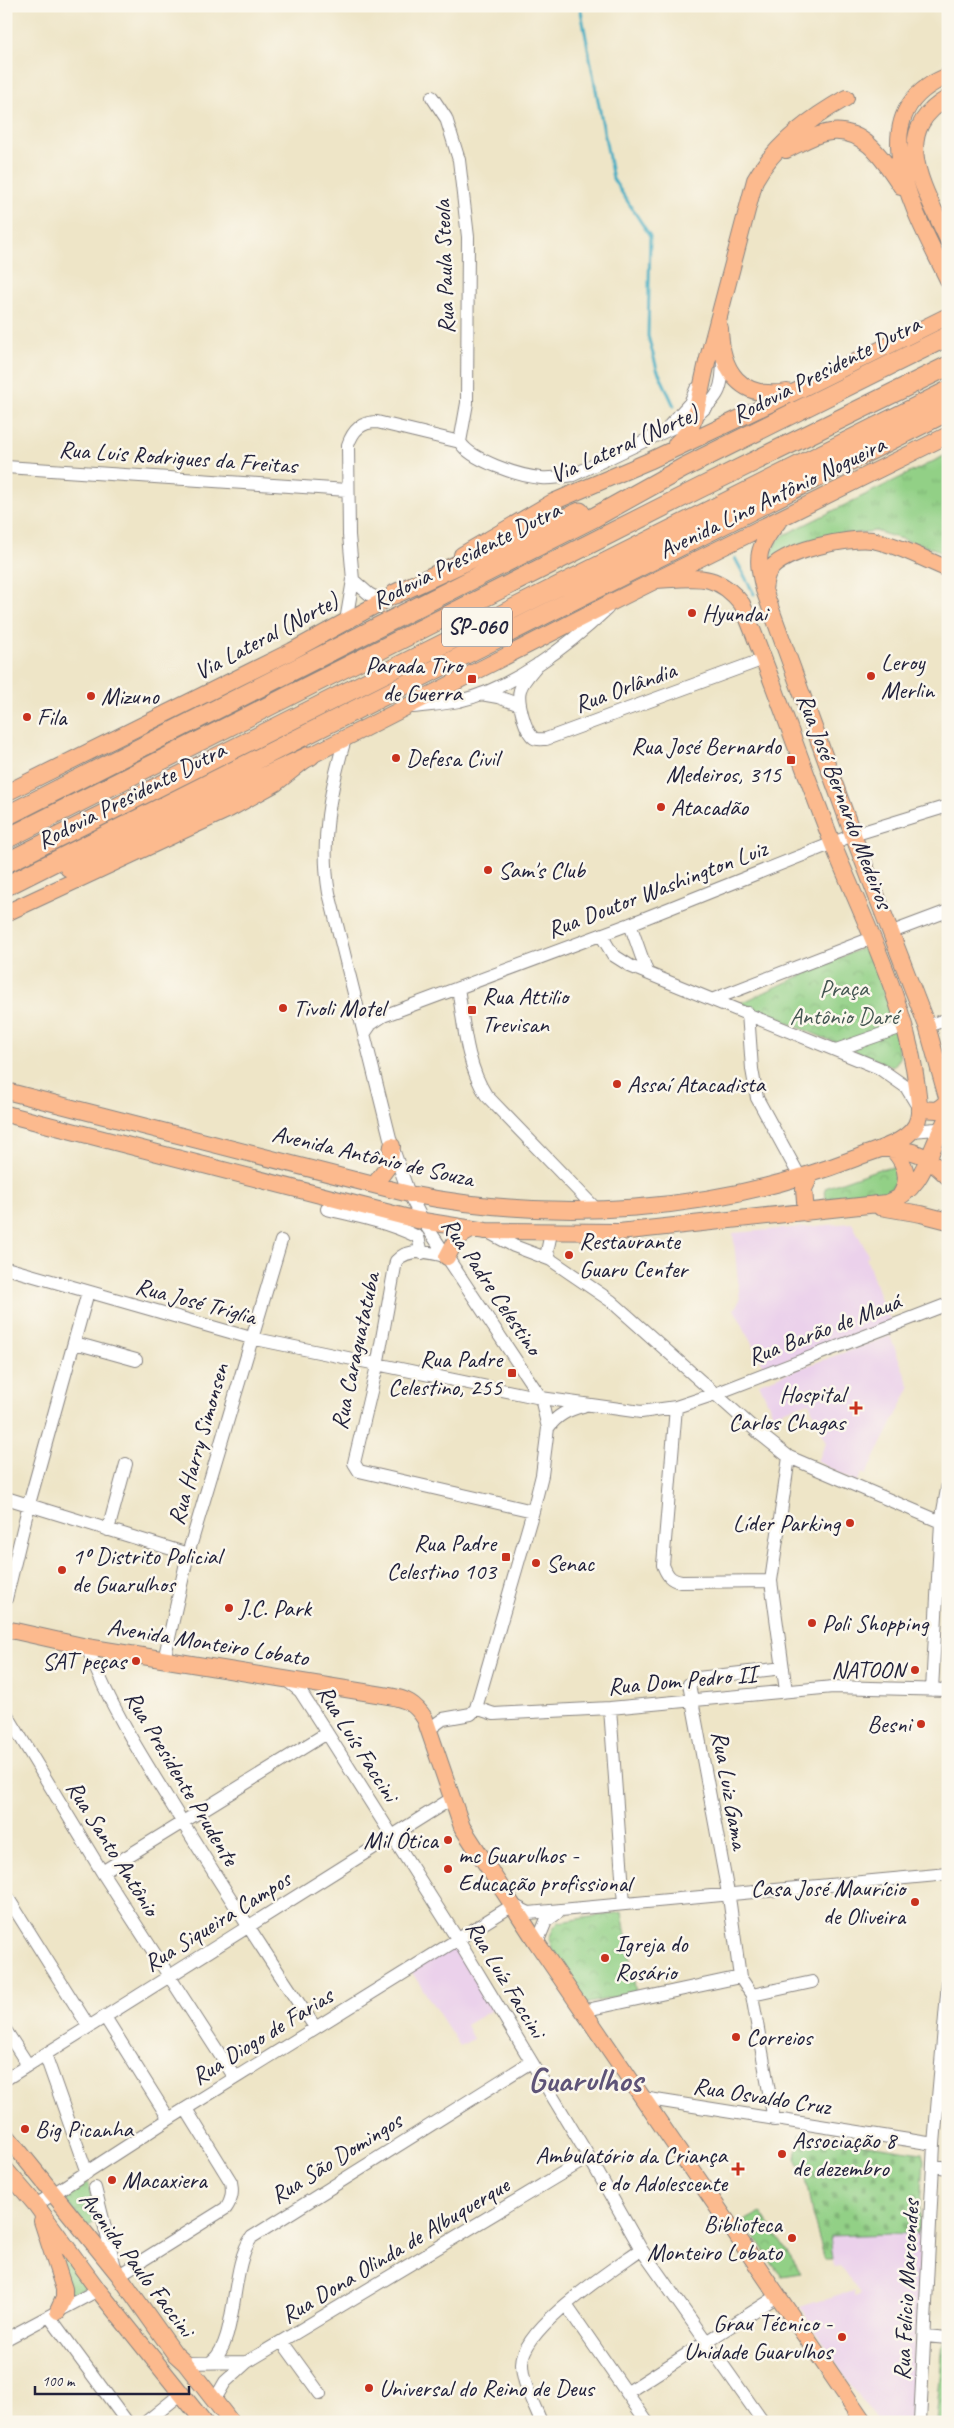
<svg xmlns="http://www.w3.org/2000/svg" width="954" height="2428" font-family="Caveat,sans-serif">
<defs>
<pattern id="grass-tufts" width="24" height="20" patternUnits="userSpaceOnUse" patternTransform="scale(1.25)"><rect width="24" height="20" fill="#92d086"/><path d="M3 7l-1-3M5 7V3M7 7l1-3M15 17l-1-3M17 17v-4M19 17l1-3" fill="none" stroke="#7eb275"/></pattern>
<pattern id="cemetery-stones" width="16" height="16" patternUnits="userSpaceOnUse" patternTransform="scale(1.25)"><rect width="16" height="16" fill="#92d086"/><path d="M2 7V4a2 2 0 0 1 4 0v3zM10 15v-3a2 2 0 0 1 4 0v3z" fill="#7eb275"/></pattern>
<pattern id="park-crowns" width="20" height="18" patternUnits="userSpaceOnUse" patternTransform="scale(1.25)"><rect width="20" height="18" fill="#92d086"/><path d="M2 6a3 3 0 1 1 6 0M12 15a3 3 0 1 1 6 0" fill="none" stroke="#7eb275"/></pattern>
</defs>
<rect width="100%" height="100%" fill="#fbf7ec"/>
<filter id="ink" filterUnits="userSpaceOnUse"><feTurbulence type="fractalNoise" baseFrequency=".02" numOctaves="2"/><feDisplacementMap in="SourceGraphic" scale="10" xChannelSelector="R" yChannelSelector="G"/><feConvolveMatrix kernelMatrix="1 2 1 2 8 2 1 2 1" color-interpolation-filters="sRGB"/></filter>
<filter id="wash" filterUnits="userSpaceOnUse"><feTurbulence type="fractalNoise" baseFrequency=".0096" numOctaves="4" result="noise"/><feDisplacementMap in="SourceGraphic" scale="20" xChannelSelector="R" yChannelSelector="G"/><feGaussianBlur stdDeviation="1.12" result="paint"/><feColorMatrix in="noise" values="0 0 0 0 0 0 0 0 0 0 0 0 0 0 0 0 0 1.4 0 .05"/><feComposite in="paint" operator="in"/></filter>
<g filter="url(#wash)">
<rect width="100%" height="100%" fill="#eee5c7"/>
<path fill="#ebd1eb" d="M852 1223 869 1256 866 1257 885 1312 892 1321 765 1368 734 1309 740 1300 733 1233Z
M890 1336 910 1388 866 1475 862 1473 856 1483 817 1461 826 1443 809 1402 773 1414 759 1383Z
M457 1941 495 2008 466 2025 473 2039 460 2046 411 1971Z
M914 2232 922 2233 910 2422H878L843 2374 800 2307 853 2290 855 2297 861 2294 840 2266 834 2267 830 2236Z"/>
<path fill="url(#grass-tufts)" stroke="#5a7960" d="M948 454V557L935 549 875 531 850 534 770 561 775 544 784 535Z"/>
<path fill="url(#cemetery-stones)" stroke="#5a7960" d="M799 2135 922 2153 924 2161 919 2233 830 2236 833 2259H825L812 2214 806 2179 796 2159Z"/>
<path fill="url(#park-crowns)" stroke="#5a7960" d="M868 945 891 1011 900 1058 893 1067 741 1003Z
M900 1167 902 1186 893 1195 826 1200 825 1188 879 1169Z
M622 1912 636 1993 584 2004 554 1955 549 1939 553 1929 559 1922Z
M88 2182 96 2221 86 2228 65 2199Z
M761 2212 801 2273 781 2276 744 2221Z
M57 2245 87 2287 67 2298Z
M943 2343H948V2422H936Z"/>
<g fill="none" stroke-linecap="round" stroke-linejoin="round">
<path stroke="#44adc3" stroke-width="3" d="M580 6 613 179 650 236 648 336 657 369 674 406
M735 558 754 594"/>
</g>
</g>
<g filter="url(#ink)">
<g fill="none" stroke-linecap="round" stroke-linejoin="round">
<g stroke="#888481" stroke-width="14">
<path id="minor" d="M432 97 446 118 459 160 468 237 467 403 460 442
M670 425 690 403 696 389
M6 467 347 490
M353 580 369 594 383 601
M346 621 353 580 349 535 348 445C353 430 361 422 377 422L460 442C470 460 519 476 541 478 552 479 562 477 573 475L695 417C719 397 723 390 723 358
M538 664C532 672 523 680 520 690 517 700 525 732 534 738 537 740 542 739 546 739L764 659
M481 694 498 697 520 705
M413 707C428 705 444 704 459 701 513 688 568 646 607 609
M345 739C330 790 320 841 329 893L392 1146 409 1194 423 1221 541 1398 548 1428 542 1475 533 1511 476 1708 471 1714 443 1719 428 1730
M630 924 647 972
M892 932 948 911
M601 935 613 955 632 967 879 1068 906 1087 918 1107
M458 988C464 1024 466 1064 486 1095L596 1209
M714 999 872 938
M748 1013 752 1069 757 1098 800 1177
M927 1026 948 1019
M364 1034 371 1024 383 1016 630 924 853 835 948 806
M836 1050 905 1026
M912 1131 936 1129 948 1124
M327 1209C358 1216 390 1223 418 1237L422 1253
M486 1231 514 1246 551 1260 611 1301 760 1434 789 1457 941 1522
M551 1233 547 1252 551 1260
M447 1257C431 1252 409 1247 396 1261L377 1366 354 1463 359 1471 533 1511
M6 1268 251 1338 541 1398 641 1412 676 1407 715 1394 948 1304
M75 1343 136 1360
M676 1407 663 1565C667 1575 670 1580 681 1582L771 1581
M548 1428C557 1415 568 1410 583 1406
M6 1498 188 1554
M108 1530 126 1464
M6 1599 29 1504 88 1292
M87 1647C113 1714 146 1763 183 1823 226 1892 269 1960 315 2027
M164 1660 188 1554 281 1241
M285 1679 300 1691 327 1733 458 1940 589 2157 641 2249 763 2422
M932 1690 941 1522 948 1484
M786 1691 771 1581 789 1457
M476 1708 494 1714 610 1708 833 1687 948 1690
M610 1708 624 1904
M6 1713 102 1872 235 2078
M102 1872 327 1733
M6 1895 89 2027
M537 1943 546 1921 559 1912
M752 1995 812 1982
M582 2011 740 1977
M105 2017 169 2119
M6 2031 28 2065
M45 2054 87 2173
M6 2079 451 1799
M643 2098 934 2144
M774 2120 752 1995 740 1977 730 1904 689 1684 698 1678 783 1668
M933 2166 948 2168
M95 2188 115 2267
M36 2205 169 2119 513 1905 529 1913 948 1874
M119 2275 226 2208C232 2199 233 2192 231 2182L186 2109
M566 2305 647 2422
M49 2316 127 2422
M925 2336 948 2338
M6 2339 98 2290
M283 2343 320 2394
M212 2361C238 2342 230 2265 252 2237L531 2062
M185 2363 247 2362
M628 2392 779 2295
M214 2401 225 2382 247 2362 589 2157
M146 2422 182 2393
M541 2422C534 2404 522 2383 522 2364 521 2328 612 2270 641 2249
M920 2422 934 2144 948 1982"/>
</g>
<g stroke="#888481" stroke-width="18">
<path id="major" d="M948 76C854 113 919 219 948 280
M948 98C886 133 927 192 948 240
M786 150C799 144 811 136 825 133 862 124 884 160 901 186
M720 328C721 371 740 400 787 392
M676 444 689 431 695 417 707 362 755 180C775 145 812 117 846 98
M778 522C756 549 756 557 764 590L853 835 927 1026 948 1101
M462 555 553 502 649 461 799 390 948 316
M764 590C765 583 765 577 769 571 783 550 848 537 872 540 898 545 924 559 948 569
M6 793 292 651 405 589
M6 913 229 809 276 783 310 756 616 600 948 435
M6 1091 409 1194C558 1223 714 1213 856 1158 875 1150 913 1142 918 1119 921 1109 918 1097 917 1087 906 1000 864 922 832 842 801 763 774 683 742 604 716 571 695 578 657 580
M919 1109 937 1110 948 1101
M6 1114 417 1220 486 1231 619 1232 887 1203C916 1193 925 1167 936 1141 940 1131 946 1122 948 1112
M883 1149C916 1148 925 1155 948 1177
M892 1149C906 1163 911 1179 900 1196
M375 1184 389 1165 392 1146
M880 1207 921 1214 948 1221
M806 1213 804 1189 811 1174
M447 1257 457 1238 473 1229
M6 1629 87 1647 389 1696C406 1699 415 1703 425 1719L462 1827 537 1943 864 2422
M6 2135 119 2275 175 2354 185 2363 231 2422
M6 2170 36 2205 98 2290 204 2422
M42 2221 64 2289V2298L58 2311"/>
</g>
<g stroke="#888481" stroke-width="21">
<path id="highway" d="M395 594 481 554 580 512
M6 816 593 518 683 468 948 336
M6 839 698 489 948 366
M6 863 948 391
M69 867 310 756
M6 886 948 411"/>
</g>
<use href="#minor" stroke="#fff" stroke-width="12"/>
<use href="#major" stroke="#fcba8e" stroke-width="16"/>
<use href="#highway" stroke="#fcba8e" stroke-width="19"/>
</g>
</g>
<g fill="#c8321e" stroke="#fbf7ec" stroke-width="2">
<circle cx="692" cy="613" r="5"/>
<circle cx="871" cy="676" r="5"/>
<rect x="467" y="674" width="10" height="10" rx="2.5"/>
<circle cx="91" cy="696" r="5"/>
<circle cx="27" cy="717" r="5"/>
<circle cx="396" cy="758" r="5"/>
<rect x="786" y="755" width="10" height="10" rx="2.5"/>
<circle cx="661" cy="807" r="5"/>
<circle cx="488" cy="870" r="5"/>
<circle cx="283" cy="1008" r="5"/>
<rect x="467" y="1005" width="10" height="10" rx="2.5"/>
<circle cx="617" cy="1084" r="5"/>
<circle cx="569" cy="1255" r="5"/>
<rect x="507" y="1368" width="10" height="10" rx="2.5"/>
<path d="M853.5 1400.5h5v5h5v5h-5v5h-5v-5h-5v-5h5z"/>
<circle cx="850" cy="1523" r="5"/>
<rect x="501" y="1552" width="10" height="10" rx="2.5"/>
<circle cx="536" cy="1563" r="5"/>
<circle cx="62" cy="1570" r="5"/>
<circle cx="229" cy="1608" r="5"/>
<circle cx="812" cy="1623" r="5"/>
<circle cx="136" cy="1661" r="5"/>
<circle cx="915" cy="1670" r="5"/>
<circle cx="921" cy="1724" r="5"/>
<circle cx="448" cy="1840" r="5"/>
<circle cx="448" cy="1869" r="5"/>
<circle cx="915" cy="1902" r="5"/>
<circle cx="605" cy="1958" r="5"/>
<circle cx="736" cy="2037" r="5"/>
<circle cx="25" cy="2129" r="5"/>
<circle cx="782" cy="2154" r="5"/>
<path d="M735.5 2161.5h5v5h5v5h-5v5h-5v-5h-5v-5h5z"/>
<circle cx="112" cy="2180" r="5"/>
<circle cx="792" cy="2238" r="5"/>
<circle cx="842" cy="2337" r="5"/>
<circle cx="369" cy="2388" r="5"/>
</g>
<g text-anchor="middle" dominant-baseline="central" stroke-width="5" stroke-linejoin="round" paint-order="stroke">
<rect fill="#fbf7ec" stroke="#636270" stroke-width="1" x="442" y="607.5" width="70" height="39" rx="4"/>
<g font-size="22" font-weight="bold" fill="#22223b">
<text x="477" y="627">SP-060</text>
</g>
<g font-size="24" fill="#22223b" stroke="#fbf7ec">
<text transform="translate(444 267) rotate(-92)">Rua Paula Steola</text>
<text transform="translate(826 369) rotate(-27)">Rodovia Presidente Dutra</text>
<text transform="translate(624 444) rotate(-24)">Via Lateral (Norte)</text>
<text transform="translate(178 457) rotate(4)">Rua Luis Rodrigues da Freitas</text>
<text transform="translate(772 497) rotate(-26)">Avenida Lino Antônio Nogueira</text>
<text transform="translate(466 555) rotate(-27)">Rodovia Presidente Dutra</text>
<text transform="translate(266 636) rotate(-28)">Via Lateral (Norte)</text>
<text transform="translate(625 687) rotate(-20)">Rua Orlândia</text>
<text transform="translate(131 795) rotate(-27)">Rodovia Presidente Dutra</text>
<text transform="translate(845 801) rotate(69)">Rua José Bernardo Medeiros</text>
<text transform="translate(657 889) rotate(-21)">Rua Doutor Washington Luiz</text>
<text transform="translate(373 1156) rotate(13)">Avenida Antônio de Souza</text>
<text transform="translate(492 1286) rotate(56)">Rua Padre Celestino</text>
<text transform="translate(196 1301) rotate(15)">Rua José Triglia</text>
<text transform="translate(824 1329) rotate(-21)">Rua Barão de Mauá</text>
<text transform="translate(355 1351) rotate(-78)">Rua Caraguatatuba</text>
<text transform="translate(198 1444) rotate(-74)">Rua Harry Simonsen</text>
<text transform="translate(208 1642) rotate(9)">Avenida Monteiro Lobato</text>
<text transform="translate(682 1680) rotate(-5)">Rua Dom Pedro II</text>
<text transform="translate(358 1743) rotate(58)">Rua Luís Faccini</text>
<text transform="translate(182 1778) rotate(59)">Rua Presidente Prudente</text>
<text transform="translate(730 1790) rotate(80)">Rua Luiz Gama</text>
<text transform="translate(113 1848) rotate(58)">Rua Santo Antônio</text>
<text transform="translate(217 1921) rotate(-32)">Rua Siqueira Campos</text>
<text transform="translate(506 1979) rotate(59)">Rua Luíz Faccini</text>
<text transform="translate(262 2036) rotate(-32)">Rua Diogo de Farias</text>
<text transform="translate(762 2096) rotate(9)">Rua Osvaldo Cruz</text>
<text transform="translate(336 2158) rotate(-32)">Rua São Domingos</text>
<text transform="translate(395 2250) rotate(-31)">Rua Dona Olinda de Albuquerque</text>
<text transform="translate(137 2264) rotate(53)">Avenida Paulo Faccini</text>
<text transform="translate(906 2290) rotate(-87)">Rua Felicio Marcondes</text>
</g>
<g font-size="24" fill="#22223b" stroke="#fbf7ec" text-anchor="start">
<text x="702" y="613">Hyundai</text>
<text x="881" y="662">Leroy<tspan x="881" dy="28">Merlin</tspan></text>
<text x="462" y="665" text-anchor="end">Parada Tiro<tspan x="462" dy="28">de Guerra</tspan></text>
<text x="101" y="696">Mizuno</text>
<text x="37" y="717">Fila</text>
<text x="781" y="746" text-anchor="end">Rua José Bernardo<tspan x="781" dy="28">Medeiros, 315</tspan></text>
<text x="406" y="758">Defesa Civil</text>
<text x="671" y="807">Atacadão</text>
<text x="498" y="870">Sam's Club</text>
<text x="482" y="996">Rua Attilio<tspan x="482" dy="28">Trevisan</tspan></text>
<text x="293" y="1008">Tivoli Motel</text>
<text x="627" y="1084">Assaí Atacadista</text>
<text x="579" y="1241">Restaurante<tspan x="579" dy="28">Guaru Center</tspan></text>
<text x="502" y="1359" text-anchor="end">Rua Padre<tspan x="502" dy="28">Celestino, 255</tspan></text>
<text x="845" y="1394" text-anchor="end">Hospital<tspan x="845" dy="28">Carlos Chagas</tspan></text>
<text x="840" y="1523" text-anchor="end">Líder Parking</text>
<text x="496" y="1543" text-anchor="end">Rua Padre<tspan x="496" dy="28">Celestino 103</tspan></text>
<text x="72" y="1556">1º Distrito Policial<tspan x="72" dy="28">de Guarulhos</tspan></text>
<text x="546" y="1563">Senac</text>
<text x="239" y="1608">J.C. Park</text>
<text x="822" y="1623">Poli Shopping</text>
<text x="126" y="1661" text-anchor="end">SAT peças</text>
<text x="905" y="1670" text-anchor="end">NATOON</text>
<text x="911" y="1724" text-anchor="end">Besni</text>
<text x="438" y="1840" text-anchor="end">Mil Ótica</text>
<text x="458" y="1855">mc Guarulhos -<tspan x="458" dy="28">Educação profissional</tspan></text>
<text x="905" y="1888" text-anchor="end">Casa José Maurício<tspan x="905" dy="28">de Oliveira</tspan></text>
<text x="615" y="1944">Igreja do<tspan x="615" dy="28">Rosário</tspan></text>
<text x="746" y="2037">Correios</text>
<text x="35" y="2129">Big Picanha</text>
<text x="792" y="2140">Associação 8<tspan x="792" dy="28">de dezembro</tspan></text>
<text x="727" y="2155" text-anchor="end">Ambulatório da Criança<tspan x="727" dy="28">e do Adolescente</tspan></text>
<text x="122" y="2180">Macaxiera</text>
<text x="782" y="2224" text-anchor="end">Biblioteca<tspan x="782" dy="28">Monteiro Lobato</tspan></text>
<text x="832" y="2323" text-anchor="end">Grau Técnico -<tspan x="832" dy="28">Unidade Guarulhos</tspan></text>
<text x="379" y="2388">Universal do Reino de Deus</text>
</g>
<g font-size="24" fill="#445652" stroke="#fbf7ec">
<text x="844" y="988">Praça<tspan x="844" dy="28">Antônio Daré</tspan></text>
</g>
<g font-size="34" font-weight="bold" fill="#5e5478" stroke="#fbf7ec">
<text x="585" y="2079">Guarulhos</text>
</g>
</g>
<rect width="954" height="2428" fill="none" stroke="#fbf7ec" stroke-width="25"/>
<path d="M35 2386v8h154v-8" fill="none" stroke="#22223b" stroke-width="2.5"/>
<text x="42" y="2386" font-size="15" fill="#22223b" stroke="#fbf7ec" stroke-width="4" paint-order="stroke">100 m</text>
</svg>
